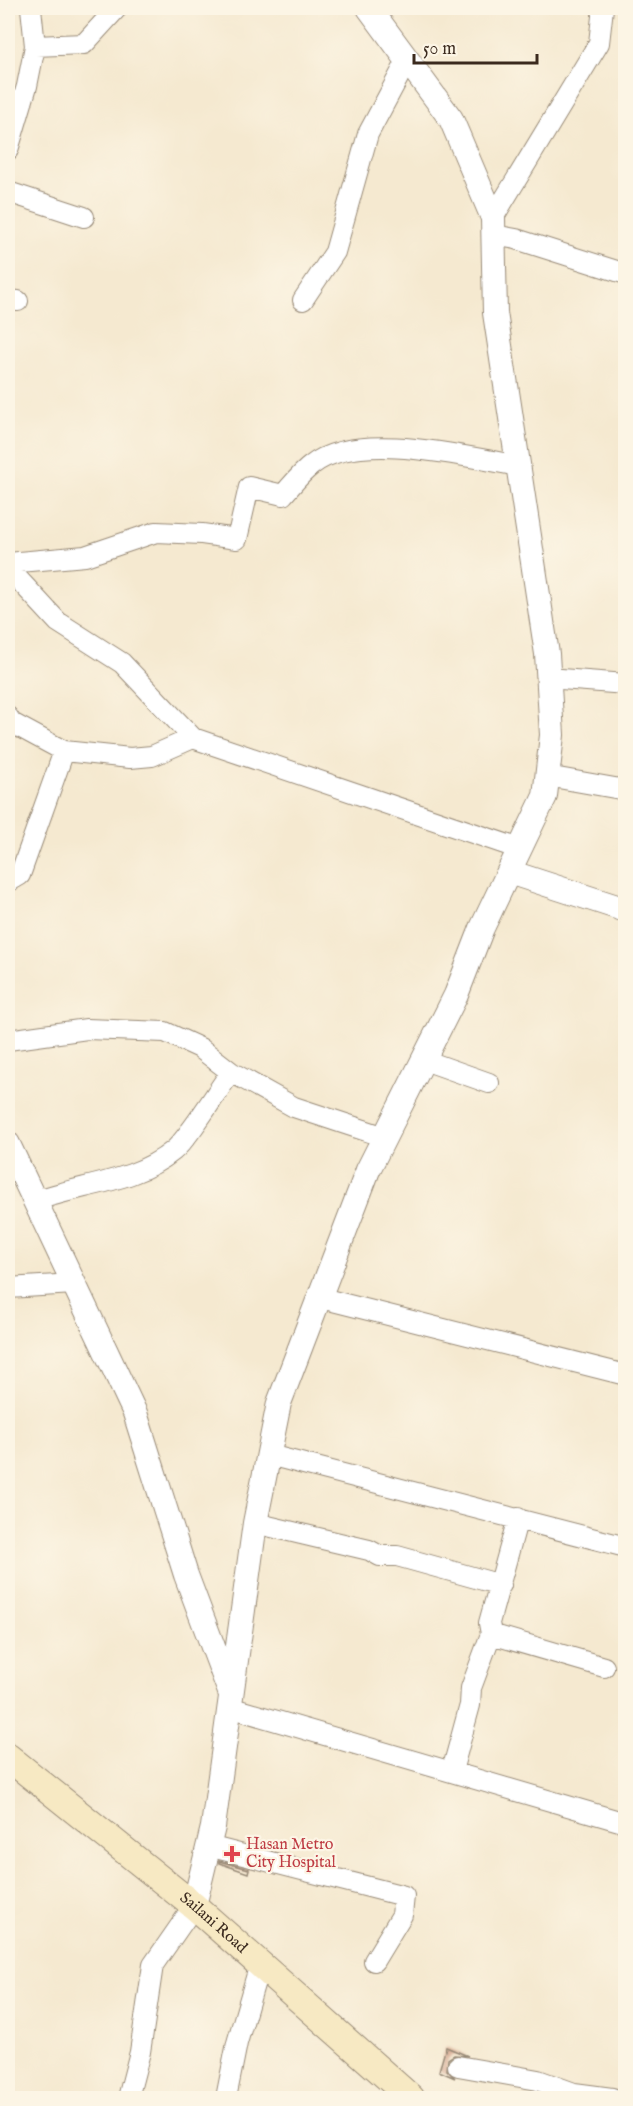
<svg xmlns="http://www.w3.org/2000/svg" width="633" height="2106" font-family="'IM FELL English',serif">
<rect width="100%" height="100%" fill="#fcf5e5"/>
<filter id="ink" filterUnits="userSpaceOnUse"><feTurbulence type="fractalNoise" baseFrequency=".0167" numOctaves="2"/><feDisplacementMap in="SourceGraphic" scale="12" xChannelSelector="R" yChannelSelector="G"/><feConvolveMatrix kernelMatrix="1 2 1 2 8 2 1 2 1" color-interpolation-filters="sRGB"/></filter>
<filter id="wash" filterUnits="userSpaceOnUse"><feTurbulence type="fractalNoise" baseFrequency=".008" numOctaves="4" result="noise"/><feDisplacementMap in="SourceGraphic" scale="24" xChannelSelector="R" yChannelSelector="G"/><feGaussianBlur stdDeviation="1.35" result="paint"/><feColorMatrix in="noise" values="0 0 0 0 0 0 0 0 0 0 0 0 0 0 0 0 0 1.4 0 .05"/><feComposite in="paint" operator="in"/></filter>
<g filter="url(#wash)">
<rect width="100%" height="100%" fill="#f5e9d0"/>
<g id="blocks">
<path fill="#d2a087" d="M219 1861 249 1869 248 1873 219 1863Z
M446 2047 468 2056 454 2055 448 2059 447 2070 455 2078 439 2071Z"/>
</g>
</g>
<g filter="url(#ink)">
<use href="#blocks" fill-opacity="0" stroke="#988a77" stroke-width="1.5"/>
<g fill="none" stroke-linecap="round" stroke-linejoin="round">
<g stroke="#988a77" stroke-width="22">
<path id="minor" d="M35 46 84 44 117 8
M8 150 27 86 35 46 31 8
M8 192 84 217
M493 218 599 43 603 8
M493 235 516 239 626 274
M8 300 18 301
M303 300 335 252 368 134 407 61
M8 563 85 556 156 532 202 534 237 539 249 487 283 495C292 485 301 473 312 465 357 429 466 457 519 466
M8 568 58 622 122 663 193 738 520 849
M548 678 626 684
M8 717 12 723 64 751 130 758 152 756 193 738
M547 776 626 790
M8 882 20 875 64 751
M8 1040 87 1029 165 1032 200 1048 231 1072 294 1107 385 1137
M424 1060 489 1083
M35 1201C81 1184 134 1183 173 1151 189 1138 217 1091 231 1072
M8 1288 74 1284
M321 1298 626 1375
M269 1455 626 1547
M255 1523 369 1550 380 1556H397L501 1585
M491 1634 604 1667
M229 1707 626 1823
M452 1771 470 1705 471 1688 491 1634 489 1623 518 1518
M208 1846 404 1896 402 1915 374 1961
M458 2066 538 2080 574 2093 612 2098
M128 2098 140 2052 153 1965 194 1906
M226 2098 237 2043 260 1964"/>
</g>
<g stroke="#988a77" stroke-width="26">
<path id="tertiary" d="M509 872 626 910
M8 1144 135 1413 186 1575 230 1692
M194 1906 213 1827 255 1523 279 1403 368 1170 456 995 482 928 545 796 552 735 547 654 495 313 493 218 451 119 369 8"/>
</g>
<g stroke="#988a77" stroke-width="29">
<g id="secondary">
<path id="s1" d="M8 1757 194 1906 411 2098"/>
</g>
</g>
<use href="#minor" stroke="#fff" stroke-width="20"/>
<use href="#tertiary" stroke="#fff" stroke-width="24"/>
<use href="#secondary" stroke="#f7e9c3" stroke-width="27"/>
</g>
</g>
<path fill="#e0444e" stroke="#fcf5e5" stroke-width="2" d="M229 1845h6v6h6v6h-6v6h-6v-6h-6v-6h6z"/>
<g text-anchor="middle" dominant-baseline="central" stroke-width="4.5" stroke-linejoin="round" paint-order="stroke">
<g font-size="16" fill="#be3a42" stroke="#fcf5e5" text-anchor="start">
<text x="246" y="1845">Hasan Metro<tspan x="246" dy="18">City Hospital</tspan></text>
</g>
<g font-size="16" fill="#3b2a1e" stroke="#fcf5e5">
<text stroke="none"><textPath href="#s1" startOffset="264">Sailani Road</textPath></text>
</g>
</g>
<rect width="633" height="2106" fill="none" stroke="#fcf5e5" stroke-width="30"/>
<path d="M414 54v9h123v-9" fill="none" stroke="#3b2a1e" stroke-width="3"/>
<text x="423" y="54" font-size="18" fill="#3b2a1e" stroke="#fcf5e5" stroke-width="4.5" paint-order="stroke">50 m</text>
</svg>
